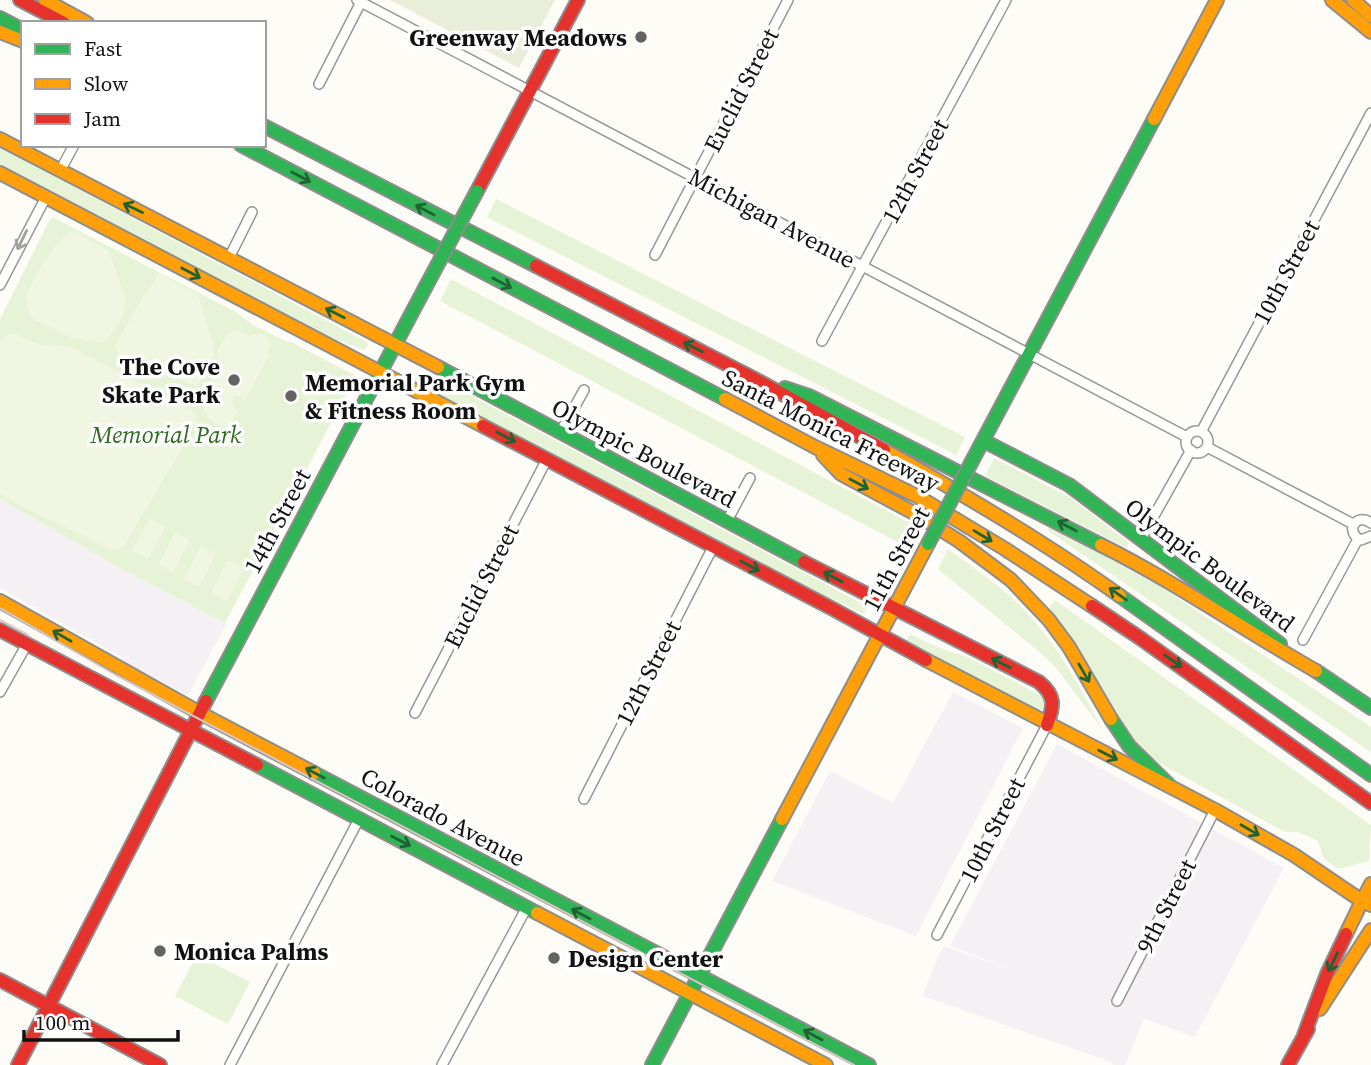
<svg xmlns="http://www.w3.org/2000/svg" width="1371" height="1065" font-family="'Source Serif 4',serif">
<rect width="100%" height="100%" fill="#fdfcf7"/>
<path fill="#f5f0f3" d="M0 499 118 567 225 623V627L188 695 125 662 121 657 0 588Z
M953 692 1023 728 916 936 772 881 830 771 893 803Z
M1057 744 1284 868 1195 1037 1144 1019 1125 1065H1113L1111 1062 922 996 943 946 1017 972 950 946Z"/>
<path fill="#e7f3d7" d="M0 148 365 341 368 344 364 350 312 330 0 165Z
M496 199 965 437 956 455 487 217Z
M54 218 236 312 253 325 286 341 291 342 356 376 225 623 118 567 0 499V319L50 219Z
M451 279 917 527 907 547 440 301Z
M410 370 439 385 468 394 868 607 864 614 861 613 833 599 808 592 408 379Z
M994 458 1071 498 1128 542 1127 548 985 476Z
M1050 526 1164 589 1371 727V752L1047 530Z
M948 549C969 565 992 580 1012 598 1052 635 1078 683 1103 730L1056 668 1043 655 938 569Z
M1055 600 1371 825 1369 861 1338 869 1324 859 1318 841 1298 832H1285L1159 763 1142 751 1128 734 1048 610Z
M910 634 937 647 970 658 1043 697C1046 705 1045 707 1038 711H1034L908 643 906 641Z
M197 955 250 982 228 1024 175 996Z"/>
<path fill="#e9eedb" d="M390 0H555L519 68Z"/>
<path fill="#f0f6e1" d="M73 231 109 251 125 297C127 316 115 332 102 343L73 338 35 320 31 317 25 298C33 280 55 239 73 231Z
M159 274 196 293 199 298 214 348V357L197 386 157 372 118 354 115 346 140 302Z
M236 329 248 336 261 333 268 337 271 346 267 353 269 355 245 400 235 395 233 397V405L237 412 230 424C210 433 201 405 198 390L210 386 215 369 223 364C220 361 217 358 217 353 218 345 230 331 236 329Z
M13 333 40 345 69 346 194 412 197 423 124 546 113 550 15 503 0 493V343L4 337Z
M150 518 165 527 148 559 132 551Z
M175 532 190 540 173 573 158 565Z
M201 546 216 554 199 587 184 579Z
M228 560 244 569 227 601 211 593Z"/>
<g fill="none" stroke-linecap="round" stroke-linejoin="round">
<g stroke="#979795" stroke-width="12">
<path id="street" d="M357 0 1187 437
M319 84 361 2
M60 171 74 145
M655 255 788 0
M229 258 252 212
M0 285 46 197
M822 341 1006 0
M1186 442a11 11 0 1 1 22 0a11 11 0 1 1-22 0Z
M1201 432 1371 113
M560 433 584 390
M1207 447 1353 524
M727 521 750 478
M1371 523C1356 512 1344 532 1361 540L1371 536
M1141 539 1191 450
M1303 640 1358 539
M0 692 27 644
M415 713 547 459
M584 799 713 547
M937 935 1047 725
M1117 1001 1215 810
M230 1065 359 819
M442 1065 527 907"/>
</g>
<g stroke="#8e8d8b" stroke-width="16">
<path id="fast" d="M0 18 23 30
M264 126 536 266
M241 145 725 399
M438 367 804 562
M785 388 809 396 1101 545
M984 441 1069 485 1280 644
M971 463 1154 119
M1120 596 1371 775
M1316 671 1371 708
M206 701 425 288
M1111 719 1129 746 1169 785
M257 765 537 913
M314 773 869 1065
M652 1065 782 819"/>
</g>
<g stroke="#8e8d8b" stroke-width="16">
<path id="slow" d="M45 0 87 23
M1332 0 1371 32
M1353 0 1371 16
M0 32 23 41
M1154 119 1217 0
M0 139 438 367
M0 173 483 426
M725 399 815 447 917 496 1005 549 1092 606
M884 450C965 495 1045 542 1120 596
M823 455 841 474 912 512 959 541 1011 580 1049 620 1069 647 1111 719
M1101 545C1175 582 1244 630 1316 671
M0 601 200 713 314 773
M926 660 1215 810 1294 855 1362 901 1346 934
M782 819 928 544
M1371 884 1362 901 1371 905
M537 913 826 1065
M1320 1009 1371 930"/>
</g>
<g stroke="#8e8d8b" stroke-width="16">
<path id="jam" d="M20 0 64 23
M477 191 578 0
M536 266 753 378 884 450
M483 426 833 609 926 660
M804 562 1039 682C1056 696 1054 706 1047 725
M1092 606 1140 638 1371 803
M0 630 257 765
M0 980 160 1065
M1304 1035 1327 974 1346 934
M18 1065 206 701
M1288 1065 1308 1029"/>
</g>
<use href="#street" stroke="#fffffe" stroke-width="9"/>
<use href="#fast" stroke="#30b455" stroke-width="12"/>
<use href="#slow" stroke="#ff9f0a" stroke-width="12"/>
<use href="#jam" stroke="#e5322d" stroke-width="12"/>
<path stroke="#d9c6c7" stroke-width="2" d="M0 608 114 674 854 1065
M0 620 28 635"/>
<g stroke="#8e8d8b" stroke-width="16" stroke-linecap="butt">
<path id="fast-bridge" d="M425 288 477 191
M928 544 971 463"/>
</g>
<use href="#fast-bridge" stroke="#30b455" stroke-width="12"/>
</g>
<defs><path id="oneway-shaft" d="M-6 0H5M1.5-3L5.5 0L1.5 3" fill="none" stroke-width="1.6" stroke-linecap="round" stroke-linejoin="round" transform="scale(1.75)"/></defs>
<g stroke="#206233">
<use href="#oneway-shaft" transform="translate(301 177) rotate(28)"/>
<use href="#oneway-shaft" transform="translate(133 208) rotate(-154)"/>
<use href="#oneway-shaft" transform="translate(425 210) rotate(-152)"/>
<use href="#oneway-shaft" transform="translate(191 273) rotate(28)"/>
<use href="#oneway-shaft" transform="translate(502 283) rotate(28)"/>
<use href="#oneway-shaft" transform="translate(335 313) rotate(-153)"/>
<use href="#oneway-shaft" transform="translate(693 347) rotate(-153)"/>
<use href="#oneway-shaft" transform="translate(506 437) rotate(28)"/>
<use href="#oneway-shaft" transform="translate(859 484) rotate(28)"/>
<use href="#oneway-shaft" transform="translate(1067 526) rotate(-152)"/>
<use href="#oneway-shaft" transform="translate(983 536) rotate(31)"/>
<use href="#oneway-shaft" transform="translate(750 566) rotate(28)"/>
<use href="#oneway-shaft" transform="translate(833 577) rotate(-152)"/>
<use href="#oneway-shaft" transform="translate(1118 594) rotate(-145)"/>
<use href="#oneway-shaft" transform="translate(62 636) rotate(-150)"/>
<use href="#oneway-shaft" transform="translate(1173 661) rotate(35)"/>
<use href="#oneway-shaft" transform="translate(1001 663) rotate(-153)"/>
<use href="#oneway-shaft" transform="translate(1084 673) rotate(60)"/>
<use href="#oneway-shaft" transform="translate(1108 755) rotate(27)"/>
<use href="#oneway-shaft" transform="translate(315 773) rotate(-152)"/>
<use href="#oneway-shaft" transform="translate(1250 830) rotate(30)"/>
<use href="#oneway-shaft" transform="translate(401 841) rotate(27)"/>
<use href="#oneway-shaft" transform="translate(581 914) rotate(-152)"/>
<use href="#oneway-shaft" transform="translate(1333 962) rotate(116)"/>
<use href="#oneway-shaft" transform="translate(813 1035) rotate(-152)"/>
</g>
<use stroke="#a0a09f" href="#oneway-shaft" transform="translate(22 240) rotate(116)"/>
<g fill="#646362" stroke="#fff" stroke-width="2.5">
<circle cx="641" cy="37" r="7"/>
<circle cx="234" cy="380" r="7"/>
<circle cx="291" cy="396" r="7"/>
<circle cx="160" cy="951" r="7"/>
<circle cx="554" cy="958" r="7"/>
</g>
<g text-anchor="middle" dominant-baseline="central" stroke-width="7" stroke-linejoin="round" paint-order="stroke">
<g font-size="24" font-weight="bold" fill="#111" stroke="#fff" text-anchor="start">
<text x="627" y="37" text-anchor="end">Greenway Meadows</text>
<text x="220" y="366" text-anchor="end">The Cove<tspan x="220" dy="28">Skate Park</tspan></text>
<text x="305" y="382">Memorial Park Gym<tspan x="305" dy="28">&amp; Fitness Room</tspan></text>
<text x="174" y="951">Monica Palms</text>
<text x="568" y="958">Design Center</text>
</g>
<g font-size="24" fill="#111" stroke="#fff">
<text transform="translate(741 90) rotate(-63)">Euclid Street</text>
<text transform="translate(915 171) rotate(-62)">12th Street</text>
<text transform="translate(772 218) rotate(28)">Michigan Avenue</text>
<text transform="translate(1286 272) rotate(-62)">10th Street</text>
<text transform="translate(831 430) rotate(27)">Santa Monica Freeway</text>
<text transform="translate(644 453) rotate(28)">Olympic Boulevard</text>
<text transform="translate(277 521) rotate(-62)">14th Street</text>
<text transform="translate(896 559) rotate(-62)">11th Street</text>
<text transform="translate(1210 565) rotate(37)">Olympic Boulevard</text>
<text transform="translate(481 586) rotate(-63)">Euclid Street</text>
<text transform="translate(648 673) rotate(-63)">12th Street</text>
<text transform="translate(443 817) rotate(28)">Colorado Avenue</text>
<text transform="translate(992 830) rotate(-63)">10th Street</text>
<text transform="translate(1166 906) rotate(-63)">9th Street</text>
</g>
<g font-size="24" font-style="italic" fill="#2f6b1f" stroke="#fff">
<text x="166" y="434">Memorial Park</text>
</g>
</g>
<rect x="21" y="21" width="245" height="126" fill="#ffffff" stroke="#a0a0a0" stroke-width="2"/>
<rect x="35" y="44" width="35" height="10" fill="#30b455" stroke="#a0a0a0" stroke-width="2"/>
<text x="84" y="56" font-size="21" fill="#111111">Fast</text>
<rect x="35" y="79" width="35" height="10" fill="#ff9f0a" stroke="#a0a0a0" stroke-width="2"/>
<text x="84" y="91" font-size="21" fill="#111111">Slow</text>
<rect x="35" y="114" width="35" height="10" fill="#e5322d" stroke="#a0a0a0" stroke-width="2"/>
<text x="84" y="126" font-size="21" fill="#111111">Jam</text>
<path d="M24 1030v10h154v-10" fill="none" stroke="#111111" stroke-width="3.5"/>
<text x="35" y="1030" font-size="21" fill="#111111" stroke="#ffffff" stroke-width="5" paint-order="stroke">100 m</text>
</svg>
